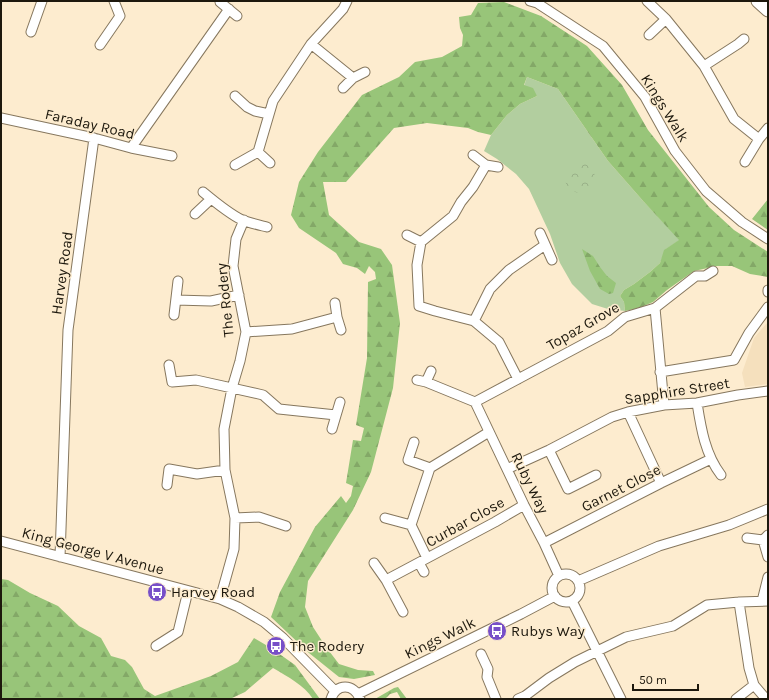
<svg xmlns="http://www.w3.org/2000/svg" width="769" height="700" font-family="Karla,sans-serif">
<defs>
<pattern id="forest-firs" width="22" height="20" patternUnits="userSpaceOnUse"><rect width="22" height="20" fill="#98c579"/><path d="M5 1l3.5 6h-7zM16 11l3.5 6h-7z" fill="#83a867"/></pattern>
<pattern id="park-crowns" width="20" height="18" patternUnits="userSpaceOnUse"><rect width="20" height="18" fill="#b2ce9f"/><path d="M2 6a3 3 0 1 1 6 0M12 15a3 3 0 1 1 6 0" fill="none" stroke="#99b088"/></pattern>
</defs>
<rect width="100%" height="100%" fill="#fdeccf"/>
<path fill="#f5e0bd" d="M768 323V384L745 387 742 373 754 338 766 324Z"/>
<path fill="#b2ce9f" d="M527 77 558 89 608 161 644 202 680 240 666 249 660 263 650 272 634 284 624 290 620 296 624 302 625 311 608 309 592 304 572 284 560 263 550 234 529 189 516 174 497 159 484 151 491 135 507 115 520 104 537 96 524 86Z"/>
<path fill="url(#forest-firs)" d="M504 2 541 16 587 46 622 85 648 130 709 207 734 230 768 252V277L750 274 732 266H717L694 271 667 290 653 302 639 308 625 311 624 302 620 296 624 290 634 284 650 272 660 263 664 250 679 240 644 202 608 161 558 89 527 77 524 85 533 88 537 96 520 104 507 115 491 135 478 132 468 128 427 123 394 128 346 182H323L329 215 359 242 381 249 392 265 400 323 393 388 371 472 353 510 308 581 305 607 313 627 326 647 339 664 358 670 373 671 375 675 354 679 339 677 309 653 271 617 280 592 315 527 341 496 346 503 351 496 353 486 346 483 353 440 361 441 364 428 356 425 367 358 368 282 376 279 375 272 369 266 365 274 357 268 343 264 336 253 299 228 291 215 299 182 318 152 362 95 399 77 415 62 442 57 462 46 463 35 460 28 459 17 471 15 478 3Z
M768 199V230L752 219Z
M582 249 593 256 600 267 607 276 616 283 613 293 609 294 600 289 590 271Z
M1 579 8 580 30 593 58 606 79 626 101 638 111 656 125 660 132 667 144 689 155 696 211 676 238 662 254 638 271 648 295 665 320 699H313C304 685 288 677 273 668L245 692 230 699H1Z
M398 687 407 699H401L397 692 390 694 385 699H375L394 688Z"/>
<path fill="url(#park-crowns)" d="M565 178a15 15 0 1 1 30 0a15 15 0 1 1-30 0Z"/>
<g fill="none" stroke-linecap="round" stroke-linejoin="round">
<g stroke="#86775e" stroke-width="11">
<path id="street" d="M530 1 537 3 603 46 645 97 675 151 706 191 742 222 768 239
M647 1 666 19 704 66 734 119 759 139
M220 2 237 16
M31 32 42 1
M649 35 666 19
M311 44 353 78
M100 45 120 16 114 1
M704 66 738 44 744 39
M343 88 353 78 365 72
M235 96 247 107 255 111 269 114
M1 118 94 138 131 148 172 156
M131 148 229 9
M258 152 270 163
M473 155 486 165 498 167
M745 162 759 139 768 128
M235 165 258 152 273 101 311 44 343 9 347 1
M486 165 473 187 461 202 453 216 421 242 417 265 419 306 435 311 474 321 499 342 518 379
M203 192C215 202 228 213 242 220 250 223 259 225 267 227
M195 214 211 199
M540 233 552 260
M407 235 421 242
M768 290V292
M176 300 211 301 239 295
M335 303 337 317 341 330
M655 308 664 405
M174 315 178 281
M474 321 490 289 509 270 545 245
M246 332 292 329 337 317
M169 365 172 382 196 380 263 395 279 409 336 415
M660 372 734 360 749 333 768 307
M417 380 426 382 475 402
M426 382 431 371
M475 402 608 331 625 317 655 308 696 276H705L713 271
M475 402 524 505 544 543 559 576
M697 403C701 428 705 454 721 475
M628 412 661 483
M332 429 340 402
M414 442 408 460 430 468
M549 450 568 489 596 475
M507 469 549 450 612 417 628 412 664 405 697 403 738 395 768 391
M167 485 169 469 197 474 225 470
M235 518 259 517 286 526
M385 518 411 525
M747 538 763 540 768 535
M763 540 768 557
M1 541 220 599 238 607 264 622 283 638 335 691
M544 543 661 483 711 459
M60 557 68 330 94 138
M427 558 411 525 430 468 489 432
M374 563 386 580 403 612
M419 563 424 572
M552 588a14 14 0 1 1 28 0a14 14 0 1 1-28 0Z
M386 580 495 522 524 505
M578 581 659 546 729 525 768 509
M220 599 234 549 235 518 225 470 224 429 232 388 240 361 246 332 233 266 236 239 244 220
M572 601 621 699
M762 601 768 577
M739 602 749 668 754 685 766 699
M156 646 178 632 188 591
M481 654 488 669 487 677 496 699
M358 694 521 614 555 596
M331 699C336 683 354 683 360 699
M518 699 525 696 549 678 575 662 626 637 673 626 707 605 739 602 768 601
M736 699 754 685"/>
</g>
<g stroke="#86775e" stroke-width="15">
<path id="secondary" d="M758 1 768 10"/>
</g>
<use href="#street" stroke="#fff" stroke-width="9"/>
<use href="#secondary" stroke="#fff" stroke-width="13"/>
</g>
<defs>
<g id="bus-disc" transform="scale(1)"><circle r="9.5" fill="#774fc8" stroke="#fdeccf"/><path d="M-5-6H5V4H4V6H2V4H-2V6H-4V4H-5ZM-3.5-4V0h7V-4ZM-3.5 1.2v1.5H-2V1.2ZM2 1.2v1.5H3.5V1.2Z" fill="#fff"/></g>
</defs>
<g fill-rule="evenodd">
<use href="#bus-disc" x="157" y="592"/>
<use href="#bus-disc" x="497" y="631"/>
<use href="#bus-disc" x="276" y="646"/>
</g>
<g text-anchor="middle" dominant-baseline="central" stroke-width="3" stroke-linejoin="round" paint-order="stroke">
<g font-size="15" fill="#1d180d" stroke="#fdeccf">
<text transform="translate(665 108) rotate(58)">Kings Walk</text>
<text transform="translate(90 124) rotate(13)">Faraday Road</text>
<text transform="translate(62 273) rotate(-82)">Harvey Road</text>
<text transform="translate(225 300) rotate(-96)">The Rodery</text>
<text transform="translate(583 326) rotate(-30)">Topaz Grove</text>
<text transform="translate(677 391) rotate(-9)">Sapphire Street</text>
<text transform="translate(530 483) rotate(64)">Ruby Way</text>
<text transform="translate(621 488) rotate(-27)">Garnet Close</text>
<text transform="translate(465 522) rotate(-29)">Curbar Close</text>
<text transform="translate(93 551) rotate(15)">King George V Avenue</text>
<text transform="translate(440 638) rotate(-26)">Kings Walk</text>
</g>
<g font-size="15" fill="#1d180d" stroke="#fdeccf" text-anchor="start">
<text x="171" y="592">Harvey Road</text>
<text x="511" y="631">Rubys Way</text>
<text x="290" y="646">The Rodery</text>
</g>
</g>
<rect width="769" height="700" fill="none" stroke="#1d180d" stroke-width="4"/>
<path d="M633 684v6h65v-6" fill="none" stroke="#1d180d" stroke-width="2"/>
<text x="639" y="684" font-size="12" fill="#1d180d" stroke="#fdeccf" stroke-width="3" paint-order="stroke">50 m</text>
</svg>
